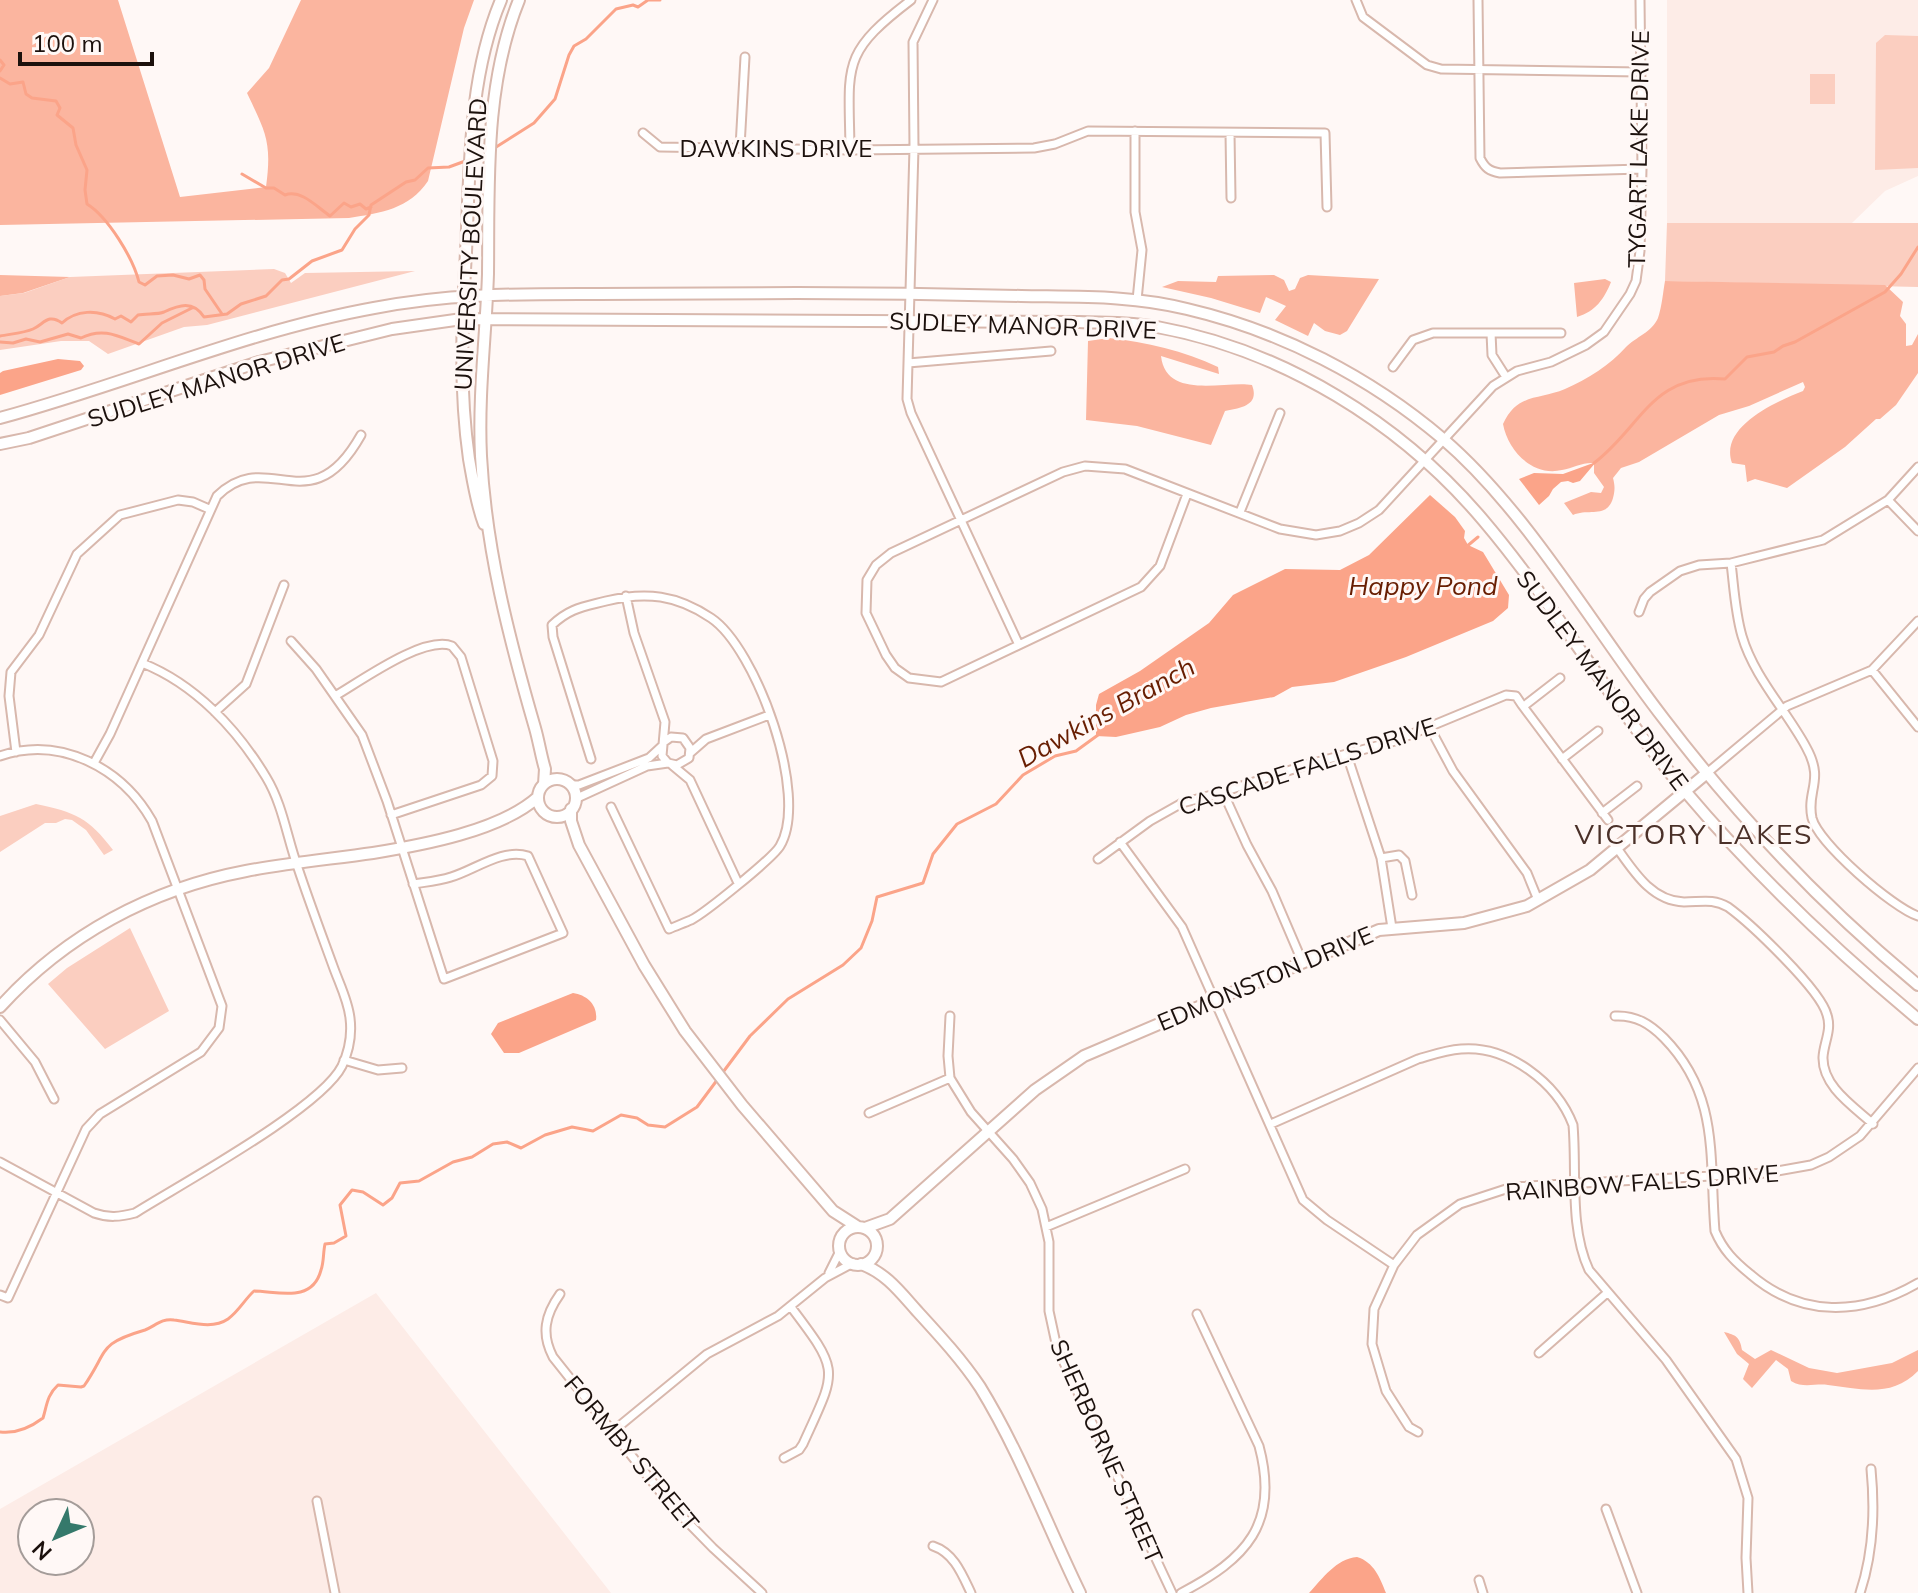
<svg xmlns="http://www.w3.org/2000/svg" width="1918" height="1593" font-family="Mulish,sans-serif">
<rect width="100%" height="100%" fill="#fff8f6"/>
<path fill="#fdece7" fill-rule="evenodd" d="M1667 0H1918V176L1885 191 1852 223H1667Z
M376 1293 611 1593H0V1509ZM32 1513H80V1561H32Z"/>
<path fill="#fbcec0" d="M1885 35 1918 36V168L1875 170 1876 43Z
M1810 74H1835V104H1810Z
M1667 223H1918V287L1665 281Z
M274 269 285 273 291 283 305 273 415 271 207 325 184 327 108 354 89 341H61L0 350V296L24 293 70 277Z
M36 804C75 812 89 818 113 850L104 855 86 830 72 820 65 819 56 823H45L0 852V816Z
M130 928 169 1011 105 1049 48 984 67 968Z"/>
<path fill="#fbb59f" d="M0 0H118L180 197 266 187C272 142 266 133 247 93L269 68 301 0H474L464 28 428 181C409 209 381 213 349 218L0 225Z
M0 275 70 277 23 293 0 296Z
M1274 275 1284 280 1289 291 1295 289 1300 278 1308 275 1379 279 1347 331 1340 335 1325 331 1314 323 1308 336 1275 320 1286 306 1266 297 1260 313 1211 298 1162 287 1178 281 1216 282 1218 276Z
M1605 279 1611 282C1604 299 1596 311 1577 317L1574 283Z
M1665 281 1885 285 1903 302 1900 316 1906 324V346L1912 345 1918 334V373L1896 405 1880 419H1876L1845 447 1787 488 1755 479 1747 482 1745 465 1732 463C1719 427 1775 402 1803 391L1805 387 1803 382 1749 406 1719 415 1639 462 1621 468 1613 478C1615 486 1615 490 1613 498 1607 519 1589 508 1573 515L1564 503 1591 492 1601 493 1604 487 1594 473V463C1583 462 1573 468 1562 470 1533 477 1508 451 1503 424 1517 393 1539 400 1565 389 1588 379 1610 365 1626 347 1636 337 1652 332 1658 318 1662 306 1663 292 1665 281Z
M1109 338C1146 342 1184 351 1218 367L1219 374 1161 356C1166 401 1227 380 1252 385 1260 406 1240 408 1225 411L1211 445 1137 426 1086 420 1088 341Z
M1724 1332C1736 1335 1740 1337 1742 1350L1755 1359 1771 1350 1809 1368 1837 1373 1892 1363 1918 1350V1371C1892 1398 1861 1389 1828 1385 1815 1383 1804 1389 1791 1381L1788 1369 1776 1360 1752 1388 1743 1379 1749 1364 1737 1354Z"/>
<path fill="#fba489" d="M58 359 80 361 84 366 81 370 0 395V373L3 371Z
M1596 462 1580 481 1573 483 1568 481 1561 482 1553 489 1549 496 1539 505 1519 479 1534 473 1563 474Z
M1430 495 1455 517 1465 531 1464 538 1468 545 1483 552 1509 595 1508 608 1493 621 1406 657 1334 682 1292 687 1274 697 1211 708 1186 715 1160 727 1116 737 1096 736V705L1099 694 1140 671 1209 623 1233 595 1285 569 1340 570 1369 555Z
M573 993C587 995 598 1005 596 1020L519 1053H504L491 1034 498 1023Z
M1357 1557C1374 1562 1380 1578 1386 1593H1309C1323 1578 1336 1559 1357 1557Z"/>
<g fill="none" stroke-linecap="round" stroke-linejoin="round">
<path stroke="#fba489" stroke-width="3" d="M0 60 4 65 0 71
M0 78 10 84 23 82 26 94 32 98 56 101 60 108 57 115 73 128 76 145 87 170 85 190 87 204C108 217 133 258 139 282L145 285 157 276 173 275 189 279 200 275 204 280 205 289 222 314
M493 149 534 123 555 99 569 55 574 46 586 39 616 9 633 5 638 7 648 0H660
M242 174 266 188H274L285 195C301 189 317 207 330 216L344 203 351 207 360 204 366 209 371 207
M0 336C10 334 24 333 33 329 44 324 48 313 62 323 76 310 97 309 115 319L121 316 131 322 138 315C146 313 157 315 164 312 179 305 193 300 204 317L227 314 241 304 266 296 282 280 289 279 312 261 342 250 355 229 369 215 371 205 406 182 415 180 428 168 449 167 468 160
M0 342 13 343 26 339 40 342 68 334 81 338C103 327 118 336 139 344L162 323 192 308
M1594 463C1641 428 1652 372 1725 379L1747 357 1774 352 1783 346 1795 342 1885 292 1901 274 1918 247
M1466 547 1478 537
M0 1432C16 1434 31 1427 43 1418 47 1405 47 1395 58 1385L81 1387 84 1386C109 1350 97 1344 145 1330 155 1326 162 1318 174 1320 191 1322 212 1330 228 1319 239 1311 245 1299 254 1291 277 1291 312 1304 321 1270 324 1262 323 1253 325 1244L334 1243 346 1236 340 1205 352 1190 363 1192 383 1205 392 1198 400 1183 419 1181 453 1162 472 1157 493 1144 507 1142 521 1148 545 1135 572 1127 593 1131 621 1115 637 1118 648 1125 665 1127 697 1107 750 1036 788 999 843 965 861 948 872 921 877 897 923 883 933 854 957 824 996 804 1023 775 1055 756 1076 751 1098 735"/>
<g stroke="#d8b8ad" stroke-width="11">
<path id="street" d="M933 0 913 42 914 148 907 399 911 413 1019 645
M1356 0 1363 17 1427 65 1441 69 1640 72
M1478 0 1480 158C1485 168 1489 171 1500 173L1642 169
M1135 131V212L1142 250 1137 300
M643 133 660 147 850 150 1034 148 1055 144 1088 131 1325 133 1327 207
M1230 133 1231 198
M740 147 745 57
M850 150C849 65 840 54 911 0
M1491 333 1492 355 1506 377
M908 363 1051 351
M1393 367 1413 340 1433 333H1561
M1187 494 1160 566 1141 587 941 682 909 678 895 668 886 655 866 613 867 580 876 565 891 553 1063 472 1085 466 1125 469 1280 529 1316 535 1340 531 1359 523 1379 510 1493 386 1517 371 1551 362 1586 345 1604 332 1630 294 1636 281 1640 251 1642 169 1640 0
M1888 500 1918 531
M1240 512 1280 413
M1731 563C1734 587 1735 612 1742 636 1754 677 1786 710 1806 747 1825 781 1806 790 1812 818 1818 843 1893 908 1918 916
M626 596 634 633 665 722 662 756 668 763 677 765 689 758 690 748 683 738 671 737 664 742
M1639 612 1644 599 1650 592 1680 571 1699 565 1731 563 1823 540 1888 500 1918 467
M291 641 316 669 362 735 387 801 444 979 563 933 528 856C502 848 475 870 451 877 439 881 426 882 413 884
M1872 670 1918 727
M335 696C361 681 424 635 452 646L461 657 493 761 492 776 481 785 391 815
M1524 706 1560 678
M215 712 246 684 284 585
M1430 728 1453 771 1527 873 1538 900
M16 752 9 696 11 672 39 635 77 554 120 515 178 500 193 502 209 509
M690 753 706 739 769 715
M1347 755 1381 858 1392 928
M0 756C60 735 122 768 152 821L222 1006 219 1028 201 1052 100 1114 86 1129 8 1298 0 1295
M591 759 553 637 552 625C570 608 583 607 606 601 646 591 677 595 711 618 756 648 810 796 780 846 773 858 705 913 691 920 684 923 676 926 669 929L611 807
M1562 759 1598 731
M94 763 110 734 217 496C268 445 310 526 361 435
M672 765 690 780 738 883
M1707 773 1787 706 1872 670 1918 621
M570 785H579L649 758 662 746
M1223 792 1247 845 1272 891 1302 961
M575 799 647 766 668 763
M1602 813 1637 786
M1120 842 1182 927 1303 1200 1327 1220 1394 1265
M1617 848C1634 872 1652 901 1684 902 1701 902 1713 898 1728 907 1750 923 1821 990 1827 1015 1832 1030 1824 1042 1823 1057 1822 1086 1853 1106 1873 1124
M1381 858 1399 855 1405 861 1412 895
M1098 859 1150 821 1182 803 1223 792 1306 765 1395 741 1506 695 1516 696 1522 705 1608 820
M950 1016 948 1056 950 1078 971 1112 1013 1159 1030 1183 1042 1209 1049 1242V1311L1057 1348 1172 1593
M1615 1016C1636 1015 1650 1024 1664 1038 1720 1095 1709 1158 1715 1231 1723 1250 1734 1261 1750 1274 1801 1318 1861 1316 1918 1283
M0 1020 35 1062 54 1099
M344 1060 378 1070 402 1068
M869 1113 950 1078
M1271 1124 1418 1059C1432 1055 1446 1050 1461 1049 1508 1045 1557 1083 1573 1125 1577 1172 1569 1227 1589 1270L1666 1360 1736 1459 1748 1498 1746 1558 1748 1593
M0 1162 94 1213C108 1218 120 1217 135 1213 181 1184 321 1108 342 1066 349 1051 352 1034 350 1018 348 1000 339 983 333 966 321 933 309 901 298 868 287 838 283 805 266 777 237 729 195 684 142 663
M1046 1227 1185 1169
M829 1273 840 1251
M560 1294C545 1315 541 1334 553 1357L670 1504 713 1548 762 1593
M1539 1353 1607 1293
M612 1432 707 1354 778 1316 825 1278 853 1263
M1418 1432 1409 1427 1386 1391 1372 1344 1374 1309 1394 1265 1417 1235 1460 1204 1512 1187 1766 1173 1811 1165 1829 1157 1860 1136 1918 1068
M784 1458 799 1450 803 1444C837 1369 841 1373 791 1307
M317 1501 335 1593
M1606 1509 1637 1593
M933 1546C954 1553 962 1574 971 1593
M1479 1580 1483 1593
M1181 1593C1246 1559 1280 1524 1259 1446L1197 1314
M1860 1593C1873 1554 1875 1510 1871 1469"/>
</g>
<g stroke="#d8b8ad" stroke-width="14">
<path id="secondary" d="M519 0C484 86 489 183 488 274 486 335 478 395 481 456 486 550 509 638 535 728 539 742 541 756 545 769L544 784
M0 418C126 384 246 331 374 308 450 293 520 294 597 294 664 294 731 293 797 293 872 293 946 294 1021 296 1076 297 1132 295 1187 309 1281 331 1370 377 1443 439 1529 513 1594 629 1664 719 1738 816 1824 907 1918 985
M0 444 29 438 259 362 392 329 462 319 1079 322C1105 323 1132 322 1157 327 1283 350 1401 423 1483 520 1556 606 1612 705 1685 791 1755 874 1835 950 1918 1019
M484 524C476 503 473 481 469 459 459 389 462 322 466 252 470 169 468 78 501 0
M538 798a19 19 0 1 1 38 0a19 19 0 1 1-38 0Z
M571 809V821L579 845 644 965 685 1031 742 1105 833 1211 858 1227
M0 1007C65 935 151 889 246 871 288 863 331 859 373 853 422 845 500 831 538 797
M839 1246a19 19 0 1 1 38 0a19 19 0 1 1-38 0Z
M865 1228 890 1219 1035 1090 1084 1056 1379 930 1464 923 1527 906 1590 870 1707 773
M861 1264C886 1273 900 1292 917 1311 939 1335 962 1360 980 1387 1020 1452 1047 1525 1080 1593"/>
</g>
<use href="#street" stroke="#fff" stroke-width="7"/>
<use href="#secondary" stroke="#fff" stroke-width="10"/>
</g>
<g text-anchor="middle" dominant-baseline="central" stroke-width="6" stroke-linejoin="round" paint-order="stroke">
<g font-size="24" fill="#1c110d" stroke="#fff8f6">
<text x="776" y="148">DAWKINS DRIVE</text>
<text transform="translate(1638 149) rotate(-89)">TYGART LAKE DRIVE</text>
<text transform="translate(470 244) rotate(-87)">UNIVERSITY BOULEVARD</text>
<text transform="translate(1023 325) rotate(2)">SUDLEY MANOR DRIVE</text>
<text transform="translate(216 380) rotate(-17)">SUDLEY MANOR DRIVE</text>
<text transform="translate(1603 680) rotate(53)">SUDLEY MANOR DRIVE</text>
<text transform="translate(1307 766) rotate(-18)">CASCADE FALLS DRIVE</text>
<text transform="translate(1265 978) rotate(-23)">EDMONSTON DRIVE</text>
<text transform="translate(1642 1182) rotate(-4)">RAINBOW FALLS DRIVE</text>
<text transform="translate(1107 1451) rotate(66)">SHERBORNE STREET</text>
<text transform="translate(632 1453) rotate(50)">FORMBY STREET</text>
</g>
<g font-size="26" font-style="italic" fill="#681e02" stroke="#fff8f6">
<text x="1423" y="585">Happy Pond</text>
<text transform="translate(1106 712) rotate(-29)">Dawkins Branch</text>
</g>
<g font-size="28" letter-spacing="2" fill="#4b3129" stroke="#fff8f6">
<text x="1694" y="833">VICTORY LAKES</text>
</g>
</g>
<g transform="translate(56 1537) rotate(226)"><circle r="38" fill="#fff8f6" stroke="#a49c99" stroke-width="2"/>
<path d="M0-6L14 30L0 20L-14 30Z" fill="#35796b"/>
<text y="-12" font-size="22" font-weight="bold" text-anchor="middle" fill="#1c110d">N</text>
</g>
<path d="M20 52v12h132v-12" fill="none" stroke="#1c110d" stroke-width="4"/>
<text x="32" y="52" font-size="24" fill="#1c110d" stroke="#fff8f6" stroke-width="6" paint-order="stroke">100 m</text>
</svg>
